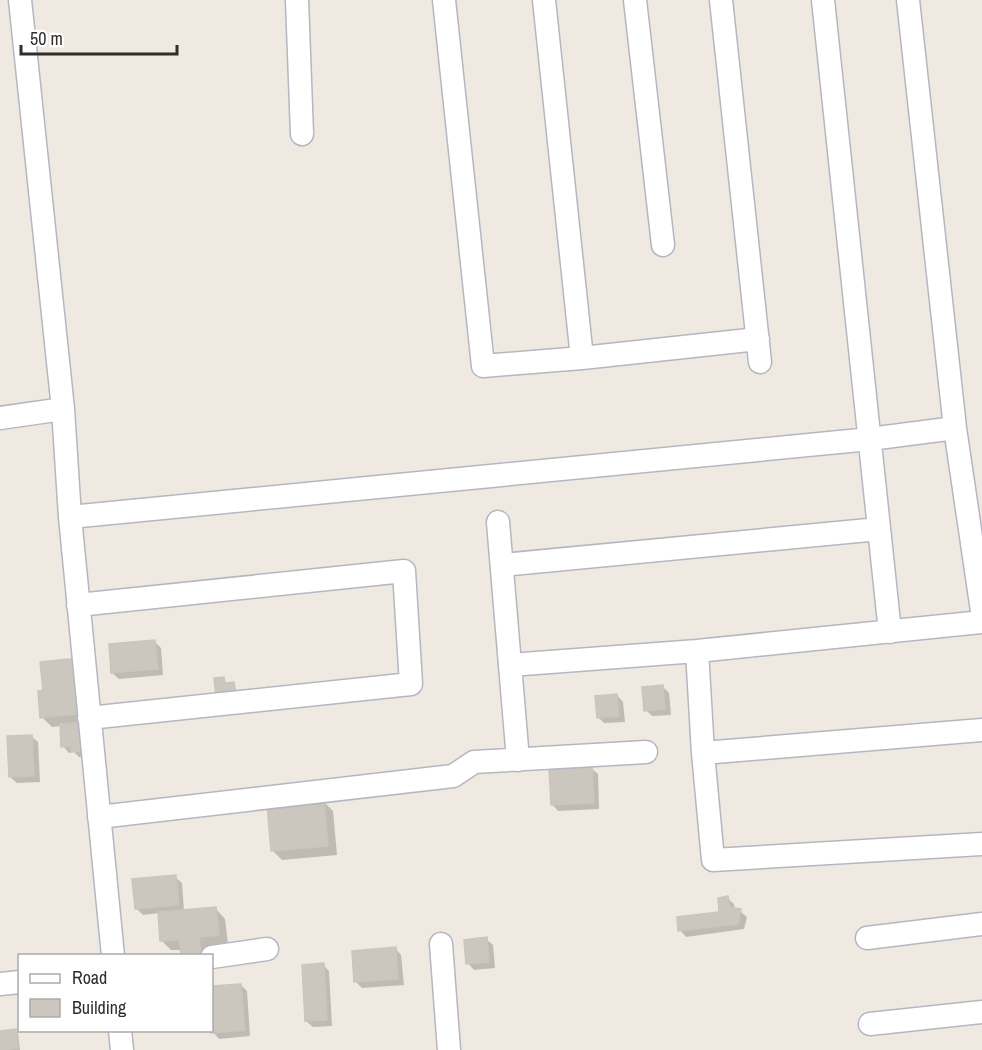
<svg xmlns="http://www.w3.org/2000/svg" width="982" height="1050" font-family="'Archivo Narrow',sans-serif">
<rect width="100%" height="100%" fill="#efe9e1"/>
<path fill="#0003" d="M155 642 161 648 163 675 119 679 112 673Z
M88 670 94 756 79 757 74 752 69 753 63 746 61 726 52 727 42 717Z
M662 686 669 693 671 715 652 716 646 710Z
M617 695 623 702 625 722 604 723 598 717Z
M31 736 38 742 40 782 17 783 10 777Z
M591 768 598 774 599 809 558 811 552 804Z
M323 801 333 811 337 855 282 860 273 851Z
M175 877 182 883 184 911 216 909 225 919 228 944 208 946 209 956H183L182 950H171L162 941 159 913 143 915 136 908Z
M727 898 734 904 735 910 740 911 747 917 744 929 686 937 680 930 721 913Z
M486 939 493 945 495 968 474 970 468 963Z
M395 948 401 955 404 985 362 988 356 982Z
M323 965 329 971 332 1026 313 1027 306 1021Z
M241 985 247 991 250 1036 219 1039 213 1032 212 987Z
M15 1030 18 1033 20 1050H0V1032Z"/>
<path fill="#cbc7bf" stroke="#cbc5ba" stroke-width="1.5" d="M155 640 158 669 111 673 109 644Z
M79 658 85 713 40 718 38 691 43 690 40 662Z
M224 677 225 683 234 682 236 694 216 697 214 678Z
M663 685 665 709 644 711 642 687Z
M617 694 619 716 597 718 595 696Z
M87 722 89 750 71 752V746L61 747 60 724Z
M32 735 34 776 9 777 7 736Z
M592 767 594 803 551 805 549 769Z
M324 800 328 846 271 851 267 805Z
M176 875 179 905 135 909 132 879Z
M728 896 730 907 741 909 738 924 678 931 677 917 719 912 718 898Z
M216 907 219 935 199 937 201 954 181 955 179 940 160 941 158 912Z
M487 937 489 962 466 964 464 940Z
M396 947 398 979 354 982 352 951Z
M324 963 327 1020 305 1021 302 965Z
M241 984 245 1030 211 1033 212 986Z
M16 1029 18 1048 0 1050V1031Z"/>
<g fill="none" stroke-linecap="round" stroke-linejoin="round">
<g stroke="#b4b7c1" stroke-width="25">
<path id="minor" d="M20 0 63 409 70 517 113 956
M297 0 302 134
M444 0 483 366 582 358 758 339
M544 0 582 358
M635 0 663 245
M721 0 760 362
M823 0 890 632
M908 0 955 428 982 611
M0 418 63 409
M70 517 870 439 955 428
M498 522 510 665 697 651 982 622
M502 565 879 529
M78 605 404 571 411 684 89 718
M697 651 703 753 713 860 982 844
M510 665 518 760
M703 753 982 730
M99 817 453 776 474 762 646 752
M867 938 982 924
M441 944 449 1050
M212 957 267 949
M0 984 20 982
M870 1024 982 1012
M120 1030 122 1050"/>
</g>
<use href="#minor" stroke="#fff" stroke-width="22"/>
</g>
<rect x="18" y="954" width="195" height="78" fill="#ffffff" stroke="#ababab" stroke-width="1.5"/>
<rect x="30" y="974" width="30" height="9" fill="#ffffff" stroke="#ababab" stroke-width="1.5"/>
<text x="72" y="984" font-size="18" fill="#2e2e2e">Road</text>
<rect x="30" y="999" width="30" height="18" fill="#cbc7bf" stroke="#ababab" stroke-width="1.5"/>
<text x="72" y="1014" font-size="18" fill="#2e2e2e">Building</text>
<path d="M21 45v9h156v-9" fill="none" stroke="#2e2e2e" stroke-width="3"/>
<text x="30" y="45" font-size="18" fill="#2e2e2e" stroke="#ffffff" stroke-width="4.5" paint-order="stroke">50 m</text>
</svg>
